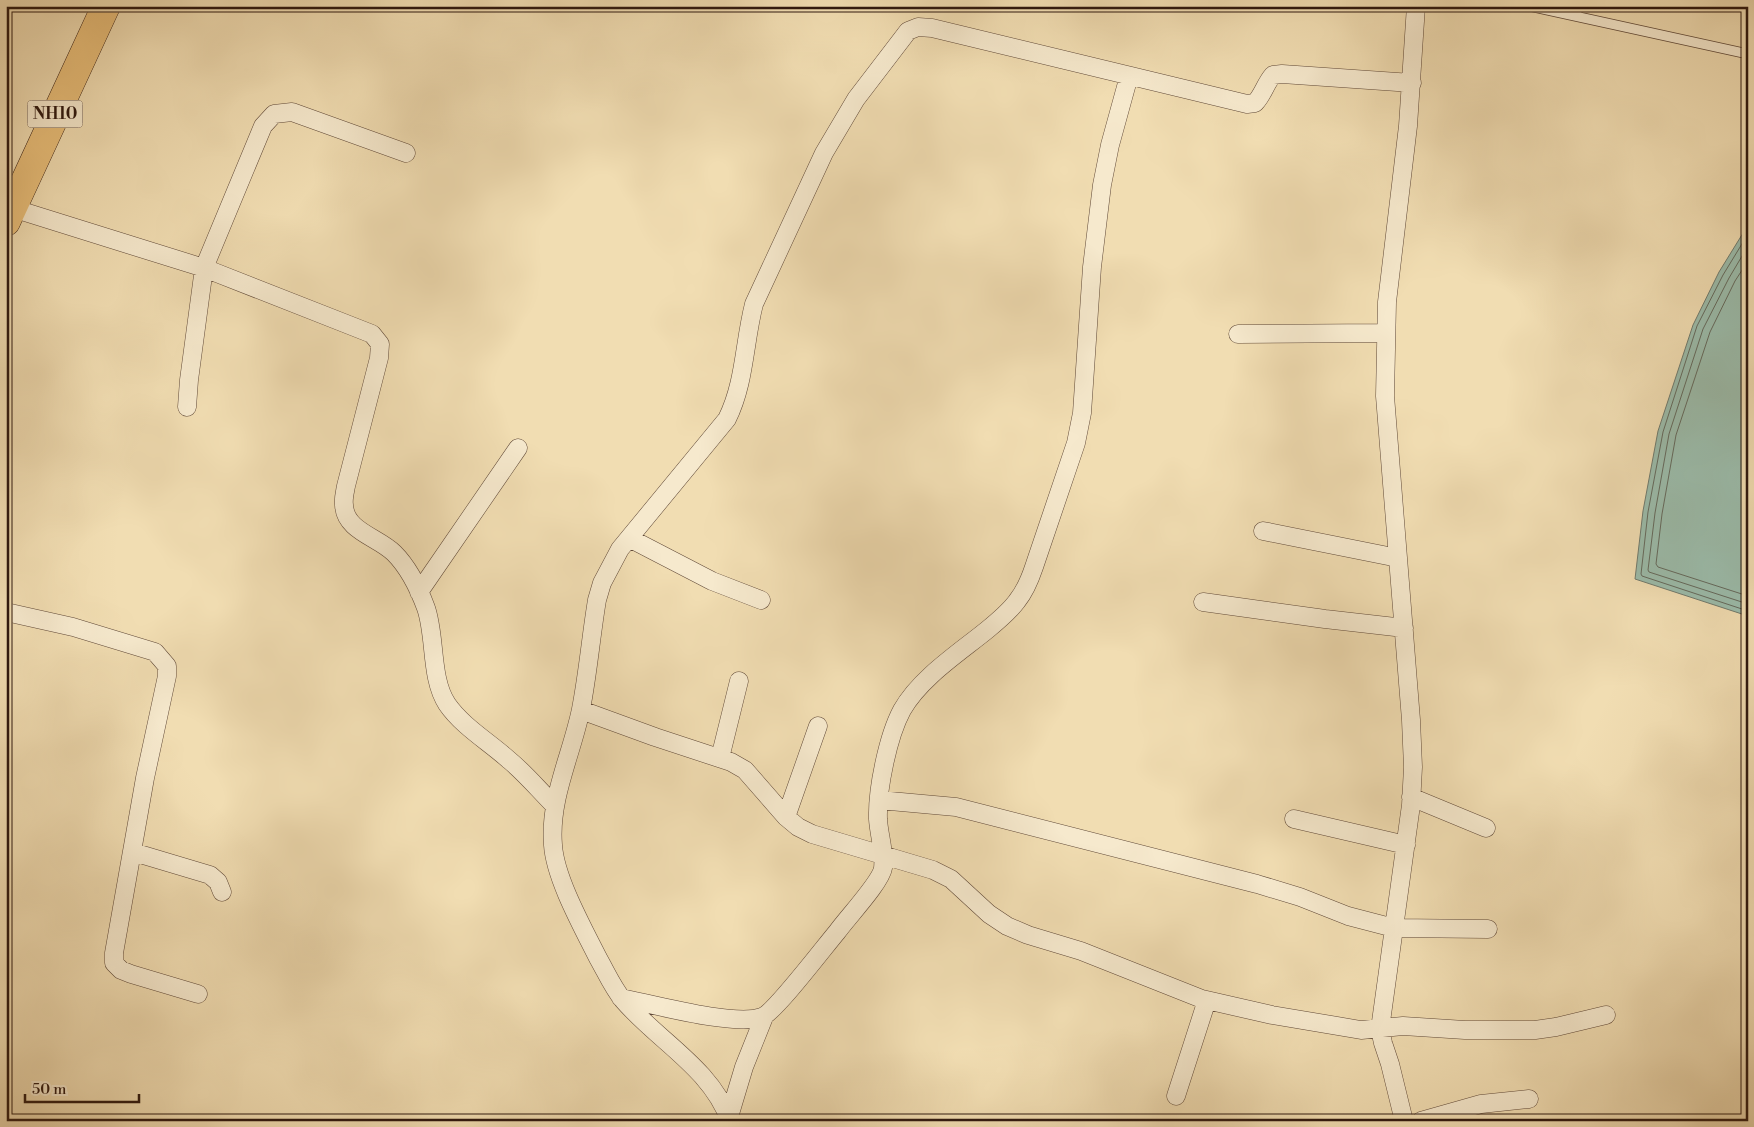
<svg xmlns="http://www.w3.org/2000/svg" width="1754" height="1127" font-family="'Libre Bodoni',serif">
<rect width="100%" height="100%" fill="#f1ddb2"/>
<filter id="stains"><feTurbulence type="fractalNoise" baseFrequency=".004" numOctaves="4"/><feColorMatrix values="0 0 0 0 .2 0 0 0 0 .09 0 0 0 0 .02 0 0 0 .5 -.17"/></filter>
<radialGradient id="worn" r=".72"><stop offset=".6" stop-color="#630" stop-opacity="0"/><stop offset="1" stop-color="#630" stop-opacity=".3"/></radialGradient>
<path fill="#9bbcab" stroke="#707a6d" d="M1748 225V616L1635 579 1643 511 1658 431 1693 325 1719 272Z"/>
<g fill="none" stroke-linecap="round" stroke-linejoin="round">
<path stroke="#656a5d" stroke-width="1" d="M1748 234 1723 275 1697 326 1663 432 1648 512 1641 574 1642 576 1748 611
M1748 246 1729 278 1703 329 1669 434 1655 513 1648 570 1649 572 1748 604
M1748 261 1735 281 1710 332 1676 435 1662 514 1656 564 1658 567 1748 596"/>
<g stroke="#604938" stroke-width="11">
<path id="lane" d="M1529 6 1748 54
M1576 16 1578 6"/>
</g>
<g stroke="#604938" stroke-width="19">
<path id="street" d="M12 208 204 268 372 334 380 344 379 358 346 486C345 492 343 499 344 505 345 531 378 537 394 553 408 567 419 589 426 608 436 637 430 678 447 704 462 726 489 742 509 760 525 773 539 790 554 805
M1238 334 1386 333
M187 407 189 380 204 268 263 126 274 114 292 112 406 153
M1263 531 1398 558
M629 538 712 581 761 600
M419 592 518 448
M1203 602 1325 619 1404 628
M6 612 73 627 155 652 167 666V676L145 778 114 953V963L121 970 131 974 198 994
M581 710 655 737 731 762 745 770 786 817 798 827 812 834 933 870 951 879 989 914 1007 926 1028 935 1081 951 1202 999 1272 1015 1361 1030 1403 1026 1465 1030H1535L1556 1027 1606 1015
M720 758 739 681
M1411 797 1486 828
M879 800 956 807 1257 884 1300 897 1348 916 1394 928 1488 929
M786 817 818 726
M1294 819 1406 845
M133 852 210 875 218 882 222 892
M621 998C652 1004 735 1027 762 1017 775 1012 825 946 837 932 846 919 881 882 883 868 885 852 879 836 878 819 877 789 888 736 902 710 920 678 960 652 987 630 998 621 1009 612 1017 601 1025 591 1030 579 1034 567L1076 443 1082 413 1092 267 1102 185 1110 145 1129 76
M1176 1096 1207 1000
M729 1117 744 1067 764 1017
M730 1121C711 1068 658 1041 623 1000 613 988 606 972 598 958 583 928 555 878 553 845 549 798 572 754 581 709 588 673 591 636 597 600L602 583 620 549 727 419C745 383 744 343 754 304L824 153 856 99 908 31 918 27 932 28 1247 104 1255 103C1263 95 1265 84 1273 75L1282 74 1412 83
M1404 1121 1390 1064 1383 1043 1380 1029 1411 805 1413 767 1411 720 1385 396 1387 302 1408 126 1416 6
M1421 1121 1481 1104 1529 1099"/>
</g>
<g stroke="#2f180f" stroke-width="29">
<path id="highway" d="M6 222 106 6"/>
</g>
<use href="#lane" stroke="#f6e9cd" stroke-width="9"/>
<use href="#street" stroke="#f6e9cd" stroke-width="18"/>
<use href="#highway" stroke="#e8be79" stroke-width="28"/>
</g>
<g text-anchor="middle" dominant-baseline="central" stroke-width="4" stroke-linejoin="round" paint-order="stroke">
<rect fill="#f6e9cd" stroke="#6b5748" stroke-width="1" x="27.5" y="100.5" width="55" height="27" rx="4"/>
<g font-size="16" font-weight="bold" fill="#2f180f">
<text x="55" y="114">NH10</text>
</g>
</g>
<rect width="1754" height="1127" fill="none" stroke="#f1ddb2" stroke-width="25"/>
<rect x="8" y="8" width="1739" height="1112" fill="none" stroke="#2f180f" stroke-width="2.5"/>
<rect x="12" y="12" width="1729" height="1102" fill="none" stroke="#2f180f"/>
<path d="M25 1094v8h114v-8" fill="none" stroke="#2f180f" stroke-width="2.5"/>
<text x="32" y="1094" font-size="15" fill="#2f180f" stroke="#f6e9cd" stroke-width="4" paint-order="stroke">50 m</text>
<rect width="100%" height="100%" filter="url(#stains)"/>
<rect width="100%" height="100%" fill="url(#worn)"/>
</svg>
